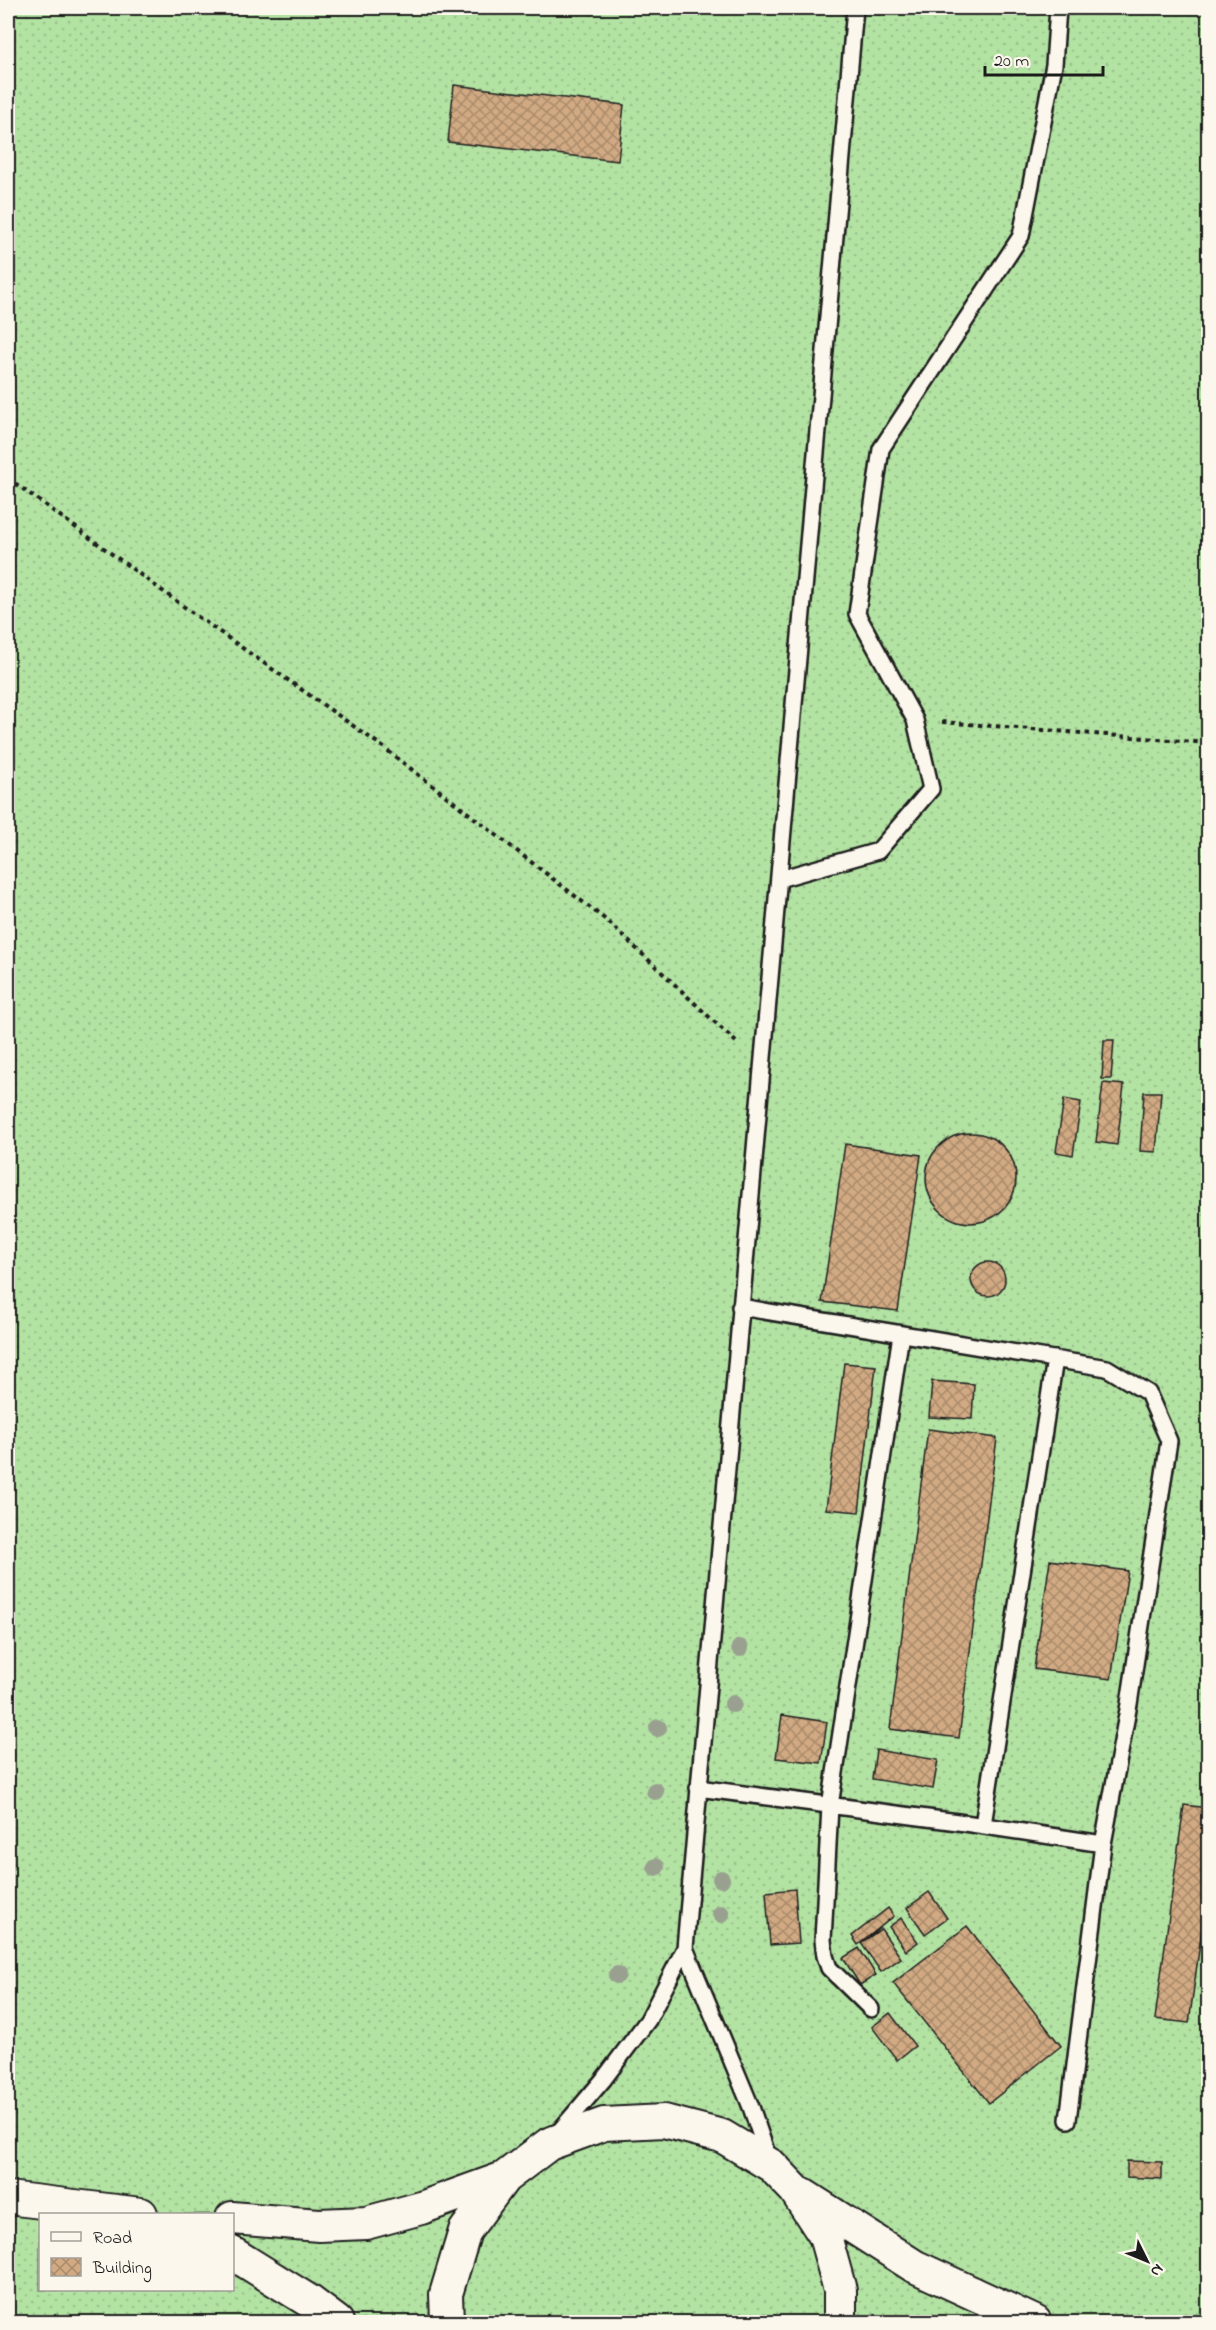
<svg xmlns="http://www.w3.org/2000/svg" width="1216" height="2330" font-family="'Indie Flower',sans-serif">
<defs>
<pattern id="grass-dots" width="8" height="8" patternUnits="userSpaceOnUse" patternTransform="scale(1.5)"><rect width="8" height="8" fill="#b3e3a3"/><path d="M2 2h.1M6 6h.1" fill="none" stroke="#99c28c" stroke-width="1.8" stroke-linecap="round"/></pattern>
<pattern id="building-cross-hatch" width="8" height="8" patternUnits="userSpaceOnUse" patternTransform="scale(1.5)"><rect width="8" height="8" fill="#d1aa83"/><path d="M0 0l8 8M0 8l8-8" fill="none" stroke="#a98a6a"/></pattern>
</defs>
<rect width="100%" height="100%" fill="#fbf7ec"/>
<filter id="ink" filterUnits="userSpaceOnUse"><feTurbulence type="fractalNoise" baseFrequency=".0167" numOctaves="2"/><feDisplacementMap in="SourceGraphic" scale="12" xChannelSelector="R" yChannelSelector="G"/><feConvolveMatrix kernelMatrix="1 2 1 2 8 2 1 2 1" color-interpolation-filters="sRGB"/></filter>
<g filter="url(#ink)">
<path fill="url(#grass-dots)" stroke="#688060" stroke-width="1.5" fill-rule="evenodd" d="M8 8H1208V2322H8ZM40 2214H232V2290H40Z"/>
<path fill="url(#building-cross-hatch)" stroke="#1c1c1c" stroke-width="1.5" d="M454 85 624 105 618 161 448 142Z
M1104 1040H1114L1111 1079H1102Z
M1103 1083 1124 1085 1117 1145 1096 1142Z
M1144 1092H1161L1156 1152 1140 1151Z
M1064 1099 1081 1102 1073 1155 1056 1152Z
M926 1178a45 45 0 1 1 90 0a45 45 0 1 1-90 0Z
M845 1144 921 1155 898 1311 822 1302Z
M971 1279a17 17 0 1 1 34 0a17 17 0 1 1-34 0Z
M844 1363 876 1366 859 1512 826 1509Z
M932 1381 974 1384 972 1419 929 1417Z
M928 1429 997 1438 959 1738 890 1729Z
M1050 1560 1128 1571 1111 1679 1034 1669Z
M782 1715 827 1722 821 1763 776 1758Z
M876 1750 938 1760 933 1789 872 1779Z
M1184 1805 1208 1808V1885L1189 2023 1155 2019Z
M795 1889 799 1943 770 1945 766 1892Z
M929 1892 947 1918 925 1934 907 1908Z
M888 1908 894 1916 858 1945 852 1936Z
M901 1918 918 1942 906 1951 889 1927Z
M967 1926 1061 2046 989 2103 893 1983Z
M881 1929 901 1958 881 1972 861 1943Z
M859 1948 876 1975 860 1985 843 1958Z
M890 2013 915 2046 897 2060 872 2027Z
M1127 2161 1162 2162V2179L1127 2177Z"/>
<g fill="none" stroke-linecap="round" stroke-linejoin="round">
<g stroke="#1c1c1c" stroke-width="20">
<path id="lane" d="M779 879 878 851 931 789 915 720 857 614 881 449 1021 236 1054 65 1058 8
M698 1788 958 1822 1103 1844 1129 1704 1169 1441 1148 1393 1107 1368 740 1307
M983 1825 1055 1359
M685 1948 751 2107 769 2160
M871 2009 829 1968 825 1956 823 1940 830 1806 901 1334
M1068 2120 1103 1844
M557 2134 603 2080 648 2020 685 1948 855 8"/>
</g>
<g stroke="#1c1c1c" stroke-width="36">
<path id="street" d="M803 2195 914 2266 1035 2322
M8 2198 141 2214
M232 2218 319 2225 366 2223 421 2208 504 2178 549 2144 604 2124 664 2121 722 2136 772 2166 795 2190 825 2236 840 2290V2322
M232 2253 309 2301 337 2322
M447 2322 446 2294 465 2231 504 2178"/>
</g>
<path stroke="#1c1c1c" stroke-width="4" stroke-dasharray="4.5 4.5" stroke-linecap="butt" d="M8 478 194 614 379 744 606 920 736 1042
M942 722 1208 743"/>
<use href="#lane" stroke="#fbf7ec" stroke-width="15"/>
<use href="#street" stroke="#fbf7ec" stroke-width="32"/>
</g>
<g fill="#99a090">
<circle cx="740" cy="1648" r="9"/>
<circle cx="733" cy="1704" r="9"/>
<circle cx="658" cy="1728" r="9"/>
<circle cx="655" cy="1791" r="9"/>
<circle cx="656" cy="1867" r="9"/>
<circle cx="721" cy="1879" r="9"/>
<circle cx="721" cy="1914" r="9"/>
<circle cx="617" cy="1975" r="9"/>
</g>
</g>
<rect width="1216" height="2330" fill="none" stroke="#fbf7ec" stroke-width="30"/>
<rect x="15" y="15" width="1186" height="2300" fill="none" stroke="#1c1c1c" stroke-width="2" filter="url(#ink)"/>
<rect x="39" y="2213" width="195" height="78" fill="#fbf7ec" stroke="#a29f99" stroke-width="1.5"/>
<rect x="51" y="2232" width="30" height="9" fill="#fbf7ec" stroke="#a29f99" stroke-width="1.5"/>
<text x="93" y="2243" font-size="18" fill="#1c1c1c">Road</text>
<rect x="51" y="2258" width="30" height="18" fill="url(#building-cross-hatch)" stroke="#a29f99" stroke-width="1.5"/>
<text x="93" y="2273" font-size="18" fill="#1c1c1c">Building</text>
<g transform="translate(1147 2261) rotate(133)" stroke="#fbf7ec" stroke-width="4.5" paint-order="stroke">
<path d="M0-4.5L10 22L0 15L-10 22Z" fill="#1c1c1c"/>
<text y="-9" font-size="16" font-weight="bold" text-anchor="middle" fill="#1c1c1c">N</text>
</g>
<path d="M985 66v9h118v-9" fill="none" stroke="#1c1c1c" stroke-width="3"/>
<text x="994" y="66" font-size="18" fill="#1c1c1c" stroke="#fbf7ec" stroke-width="4.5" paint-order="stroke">20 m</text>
</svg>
